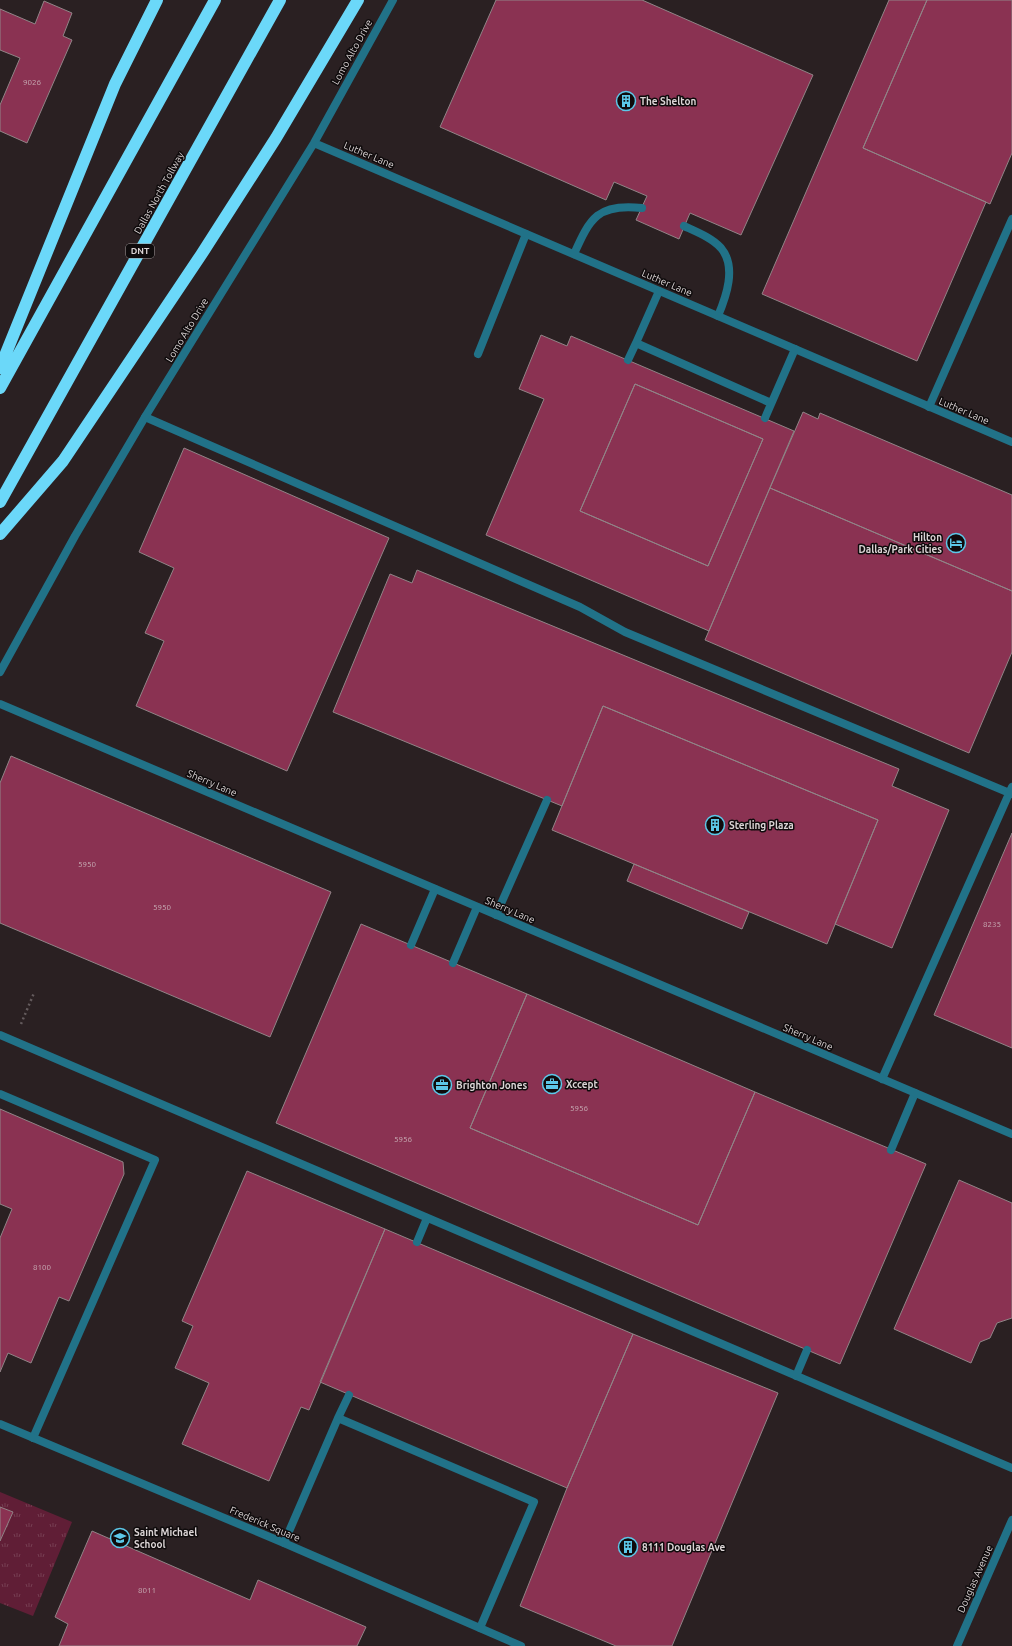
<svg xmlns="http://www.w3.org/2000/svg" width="1012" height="1646" font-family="Ubuntu,sans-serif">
<defs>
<pattern id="park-tufts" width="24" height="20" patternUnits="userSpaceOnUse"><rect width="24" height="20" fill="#601e36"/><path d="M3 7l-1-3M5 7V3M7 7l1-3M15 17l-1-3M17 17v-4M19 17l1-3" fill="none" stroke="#763e52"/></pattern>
</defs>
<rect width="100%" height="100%" fill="#2a2022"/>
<path fill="url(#park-tufts)" d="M0 1492 72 1522 33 1616 0 1603Z"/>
<path fill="#8a3252" stroke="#918487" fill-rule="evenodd" d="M496 0H642L813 75 741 235 690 213 679 239 636 220 647 196 614 182 606 200 440 127Z
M889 0H927L863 148 986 202 917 361 762 294Z
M927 0H1012V153L990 204 863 148Z
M44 1 72 13 63 36 72 40 27 143 0 131V105L20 58 0 50V9L35 24Z
M541 335 567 346 571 336 794 431 709 631 486 535 544 399 519 389ZM635 384 763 439 708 566 580 511Z
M635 384 763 439 708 566 580 511Z
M803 412 818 419 820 413 1012 495V591L770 488Z
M184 448 389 538 287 771 136 706 164 641 145 633 174 568 139 552Z
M770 488 1012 591V652L969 753 705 640Z
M417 570 899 769 892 786 949 810 892 948 835 924 878 820 603 706 562 806 333 712 390 574 412 583Z
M603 706 878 820 827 944 552 830Z
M11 756 331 892 270 1037 0 923V783Z
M1012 833V1048L934 1015Z
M634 864 749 912 742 929 627 881Z
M361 924 527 994 470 1128 698 1225 755 1092 926 1164 840 1364 276 1123Z
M527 994 755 1092 698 1225 470 1128Z
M0 1109 123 1162 124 1174 69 1301 59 1297 31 1363 8 1353 0 1372V1238L12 1209 0 1204Z
M247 1171 385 1229 309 1410 301 1407 269 1481 182 1444 209 1383 175 1368 193 1326 182 1321Z
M959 1180 1012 1203V1318L997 1323 990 1338 980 1342 971 1363 894 1329Z
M385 1229 633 1334 567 1488 320 1382Z
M633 1334 778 1393 672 1646H616L520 1606 567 1488Z
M0 1507 13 1512 0 1541Z
M92 1531 250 1600 258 1580 366 1627 357 1646H59L68 1624 55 1617Z"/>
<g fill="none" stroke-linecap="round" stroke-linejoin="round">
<path stroke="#645b5d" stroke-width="2.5" stroke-dasharray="2 3" stroke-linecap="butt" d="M21 1024 34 993"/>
<path stroke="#217288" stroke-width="8" d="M684 226C697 232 712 238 721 248 737 267 726 297 718 316
M574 254C590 218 598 203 642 208
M659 291 636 343 771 403
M478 354 526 234
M628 360 636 343
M929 407 1012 219
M145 417 580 607 625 632 1012 794
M765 418 795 349
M496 915 547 800
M411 945 435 889
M453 963 477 907
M0 1035 1012 1468
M882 1079 1012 787
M0 1094 155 1160 33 1438
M891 1150 915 1093
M417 1242 427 1218
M796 1376 807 1350
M338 1418 349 1395
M284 1543 338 1418 534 1502 480 1628"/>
<path stroke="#217288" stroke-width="8" d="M0 704 1012 1134
M0 1424 284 1543 521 1646"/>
<path stroke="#217288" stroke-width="8" d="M314 143 1012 442
M0 672 75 536 145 417 314 143 393 0
M957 1646 1012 1520"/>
<path stroke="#6bd8f9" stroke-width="12" d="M0 368 115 84 157 0
M0 388 215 0
M0 502 280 0
M0 534 63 461 201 255 276 138 358 0"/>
</g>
<defs>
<g id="building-ring" transform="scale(1)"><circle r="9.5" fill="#0f0b0c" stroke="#5cc7e8" stroke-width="1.5"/><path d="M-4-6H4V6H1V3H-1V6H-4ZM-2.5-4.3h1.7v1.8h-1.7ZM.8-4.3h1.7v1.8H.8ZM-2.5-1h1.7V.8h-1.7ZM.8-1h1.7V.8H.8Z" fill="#5cc7e8"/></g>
<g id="hotel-ring" transform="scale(1)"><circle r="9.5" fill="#0f0b0c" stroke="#5cc7e8" stroke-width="1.5"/><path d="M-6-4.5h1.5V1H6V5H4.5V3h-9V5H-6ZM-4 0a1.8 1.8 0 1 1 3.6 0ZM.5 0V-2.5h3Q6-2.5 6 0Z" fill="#5cc7e8"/></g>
<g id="office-ring" transform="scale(1)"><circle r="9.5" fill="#0f0b0c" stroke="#5cc7e8" stroke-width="1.5"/><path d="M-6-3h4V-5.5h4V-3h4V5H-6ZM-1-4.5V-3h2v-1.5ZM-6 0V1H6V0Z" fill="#5cc7e8"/></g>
<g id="school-ring" transform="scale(1)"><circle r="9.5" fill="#0f0b0c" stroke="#5cc7e8" stroke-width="1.5"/><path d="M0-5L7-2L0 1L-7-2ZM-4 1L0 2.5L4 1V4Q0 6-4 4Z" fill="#5cc7e8"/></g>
</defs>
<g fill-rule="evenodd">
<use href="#building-ring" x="626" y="101"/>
<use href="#hotel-ring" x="956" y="543"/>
<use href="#building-ring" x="715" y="825"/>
<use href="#office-ring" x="552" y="1084"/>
<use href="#office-ring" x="442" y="1085"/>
<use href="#school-ring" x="120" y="1538"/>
<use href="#building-ring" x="628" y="1547"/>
</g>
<g text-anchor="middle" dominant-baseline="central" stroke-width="3" stroke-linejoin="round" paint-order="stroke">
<g font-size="8" fill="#c7acb4">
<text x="32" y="82">9026</text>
<text x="87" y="864">5950</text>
<text x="162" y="907">5950</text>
<text x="992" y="924">8235</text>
<text x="579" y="1108">5956</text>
<text x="403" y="1139">5956</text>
<text x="42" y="1267">8100</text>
<text x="147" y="1590">8011</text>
</g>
<rect fill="#0f0b0c" stroke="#9e9899" stroke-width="1" x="126" y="244" width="28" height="14" rx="3"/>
<g font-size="9" font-weight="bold" fill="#dbd4d5">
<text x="140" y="251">DNT</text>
</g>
<g font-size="10" fill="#dbd4d5" stroke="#0f0b0c">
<text transform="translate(352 52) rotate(-61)">Lomo Alto Drive</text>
<text transform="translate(369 155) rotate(23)">Luther Lane</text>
<text transform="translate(159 193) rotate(-61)">Dallas North Tollway</text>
<text transform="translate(667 283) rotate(23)">Luther Lane</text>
<text transform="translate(187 330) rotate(-59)">Lomo Alto Drive</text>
<text transform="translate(964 411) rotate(23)">Luther Lane</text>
<text transform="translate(212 783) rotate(23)">Sherry Lane</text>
<text transform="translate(510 910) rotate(23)">Sherry Lane</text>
<text transform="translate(808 1037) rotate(23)">Sherry Lane</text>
<text transform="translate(265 1524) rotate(23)">Frederick Square</text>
<text transform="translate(975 1579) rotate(-66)">Douglas Avenue</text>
</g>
<g font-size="10" font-weight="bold" fill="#dbd4d5" stroke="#0f0b0c" text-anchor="start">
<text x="640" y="101">The Shelton</text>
<text x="942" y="537" text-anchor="end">Hilton<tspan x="942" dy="12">Dallas/Park Cities</tspan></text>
<text x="729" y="825">Sterling Plaza</text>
<text x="566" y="1084">Xccept</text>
<text x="456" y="1085">Brighton Jones</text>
<text x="134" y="1532">Saint Michael<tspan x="134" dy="12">School</tspan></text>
<text x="642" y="1547">8111 Douglas Ave</text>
</g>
</g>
</svg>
